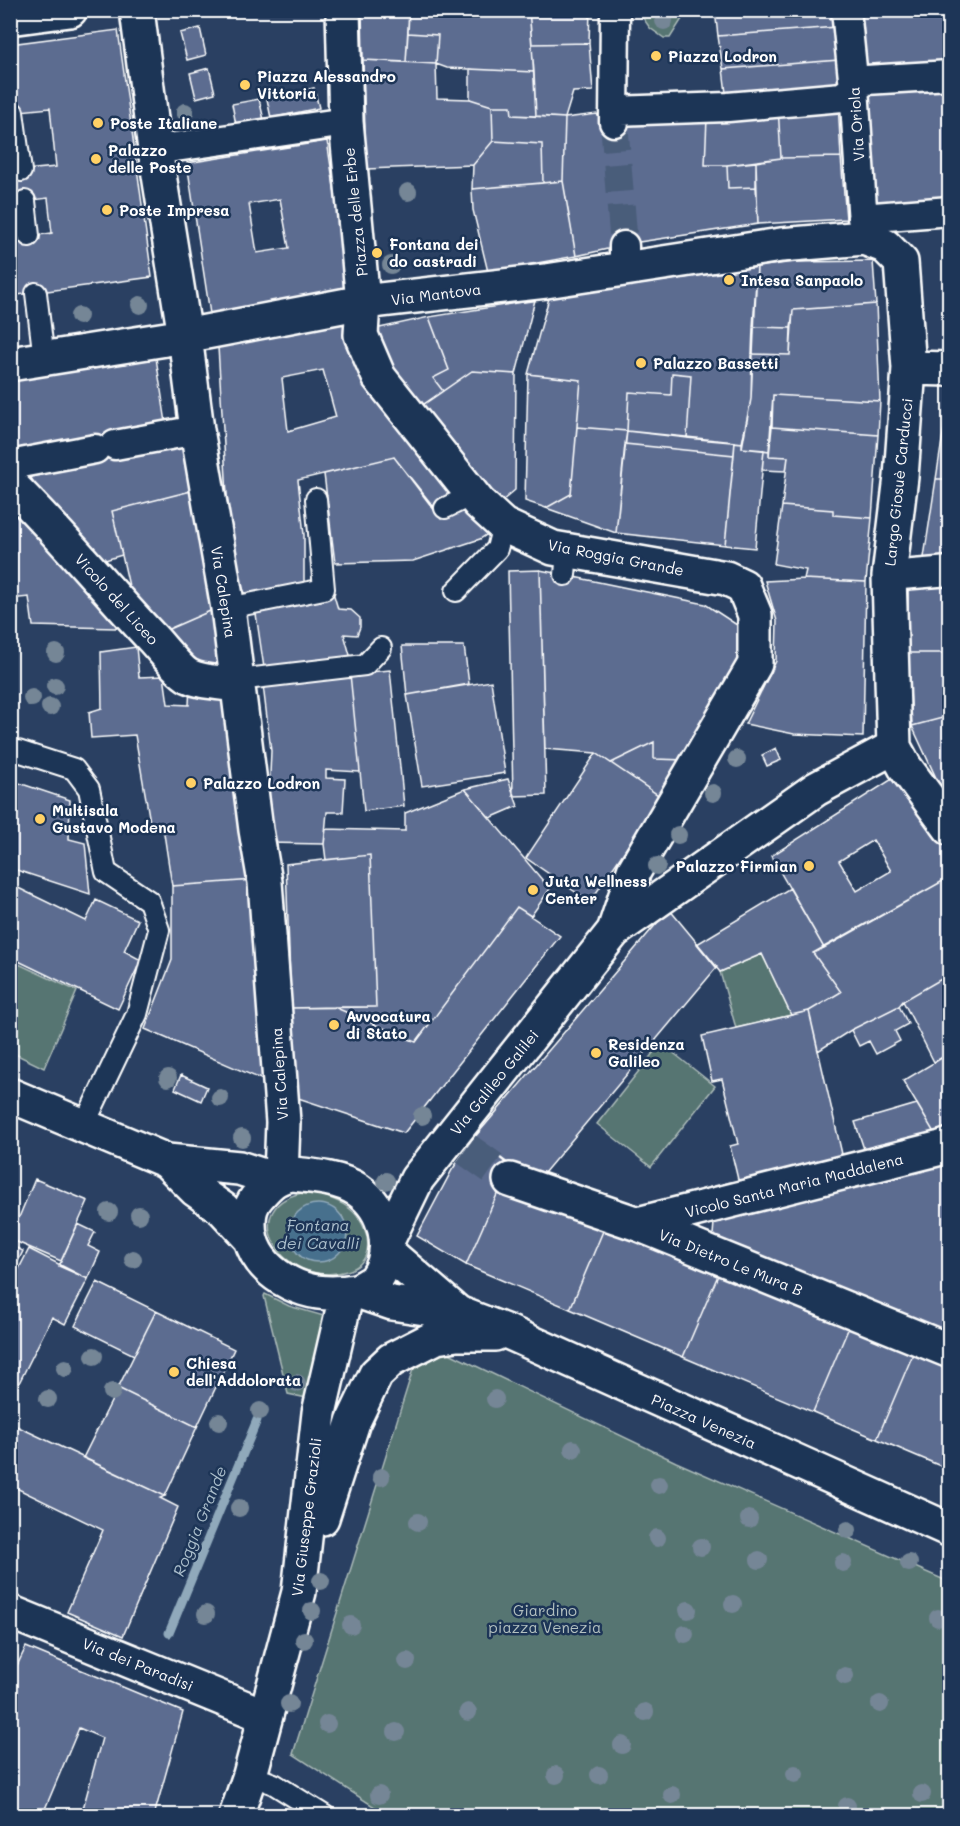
<svg xmlns="http://www.w3.org/2000/svg" width="960" height="1826" font-family="Mali,sans-serif">
<rect width="100%" height="100%" fill="#2a4062"/>
<filter id="ink" filterUnits="userSpaceOnUse"><feTurbulence type="fractalNoise" baseFrequency=".0167" numOctaves="2"/><feDisplacementMap in="SourceGraphic" scale="12" xChannelSelector="R" yChannelSelector="G"/><feConvolveMatrix kernelMatrix="1 2 1 2 8 2 1 2 1" color-interpolation-filters="sRGB"/></filter>
<g filter="url(#ink)">
<path fill="#577472" stroke="#abbab8" stroke-width="1.5" fill-rule="evenodd" d="M638 11H687L670 38H664L650 28Z
M762 954 791 1015 736 1028 720 972Z
M10 960 77 991 44 1068 11 1052Z
M661 1043 715 1086 651 1167 597 1124Z
M308 1192C322 1195 338 1199 350 1209 370 1225 378 1262 347 1271 279 1291 233 1202 308 1192ZM342 1216 348 1235 300 1256C290 1245 288 1235 292 1221Z
M265 1294 289 1306 324 1316 325 1319 307 1398 288 1394 264 1296Z
M449 1353 676 1462 949 1582V1815H387L293 1754 414 1366 434 1354Z"/>
<path fill="#46708d" stroke="#90a9bb" stroke-width="1.5" d="M289 1233a29 29 0 1 1 58 0a29 29 0 1 1-58 0Z"/>
<g fill="none" stroke-linecap="round" stroke-linejoin="round">
<path stroke="#90a9bb" stroke-width="9" d="M169 1633 257 1420"/>
</g>
<path fill="#5c6c90" stroke="#fff" stroke-width="1.5" fill-rule="evenodd" d="M362 10H409L406 62 363 60Z
M409 10H529L534 72 447 68 436 64 438 35 408 33Z
M529 10H590L589 43 532 44Z
M715 10H836L837 27 718 36Z
M859 10H943L944 70 865 76Z
M837 27 839 60 723 69 718 36Z
M200 28 206 55 187 60 180 33Z
M118 30 152 277 10 296V239L52 233 48 198 10 203V142L14 171 56 167 50 108 10 112V44Z
M944 32H950V70H944Z
M408 33 438 35 436 64 406 62Z
M589 43 593 91 573 92 565 118 536 116 532 44Z
M363 60 436 64 437 98 470 99 492 106 493 141 473 165 366 169Z
M839 60 841 92 727 101 723 69Z
M209 68 215 93 196 98 190 73Z
M470 69 534 72 536 116 512 115 511 106H492L470 99Z
M950 80V198L872 202 866 85Z
M314 88 319 108 271 118 267 99Z
M259 99 264 120 236 125 232 104Z
M838 102 841 157 781 158 778 106Z
M492 106H511L512 115 565 118 563 181 543 183 542 144 493 141Z
M778 106 781 158 727 165H705L707 118Z
M597 114 602 123 707 118 705 165H727L728 188 756 187 758 224 639 242 576 256 563 181 565 118Z
M327 141 350 292 210 314 187 163ZM280 199 289 248 257 253 249 204Z
M493 141 542 144 543 183 472 189 473 165Z
M841 157 846 219 758 224 756 162 781 158Z
M756 162V187L728 188 727 165Z
M563 181 576 256 488 272 473 210 472 189Z
M873 261 876 304 793 310 791 328 753 327 757 267 794 262Z
M757 267 751 399 742 443 687 438 691 375 672 373 671 395 629 392 627 431 577 427 581 380 528 374 549 298Z
M535 300 516 374 472 371 443 391 433 378 449 370 429 317Z
M876 304 880 401 773 395 769 451 742 448 751 399 752 354 790 355 793 310Z
M429 317 449 370 433 378 443 391 414 411 366 331Z
M350 322 459 494 433 506 394 457 298 480 304 535V590L248 600 231 560 218 347ZM323 370 336 417 288 431 282 378Z
M753 327 791 328 790 355 752 354Z
M156 358 167 429 10 453V380Z
M472 371 516 374 515 490 495 507 414 411Z
M672 373 691 375 687 438 627 431 629 392 671 395Z
M528 374 581 380 571 494 546 508 525 501Z
M950 389V479H936Z
M773 395 880 401 878 435 772 427Z
M577 427 627 431 616 533 546 508 571 494Z
M772 427 878 435 872 518 833 515V510L782 506 788 457 769 456Z
M627 431 735 442 734 455 625 444Z
M180 441 195 490 112 511 122 555 92 564 63 529 26 470Z
M735 442 742 443V448L764 450 755 548 725 545Z
M625 444 734 455 725 545 616 533Z
M764 450 769 451V456L788 457 786 471 762 470Z
M394 457 441 519 468 506 489 533 480 539 413 561 335 563 324 474Z
M936 479H950V563L923 564Z
M195 490 217 608 155 635 135 613 112 511Z
M10 502 120 611 116 628 33 626 29 597 10 599Z
M782 506 833 510V515L872 518 866 582 804 579 806 570 774 564Z
M540 570 546 795 513 796 508 571Z
M540 570 705 604 737 625 741 655 686 760 654 759V742L611 763 596 753 545 749Z
M804 579 866 582 863 737 794 734 745 724 776 661 777 621 765 581Z
M950 579V653H908V582Z
M333 592 338 609 351 610 360 618V627L357 635 344 634 350 655 343 663 264 668 255 607Z
M217 608 224 674H193L155 635Z
M402 646H464L469 684 407 695Z
M136 647 139 677 164 676 168 704 189 705 190 685 225 688 254 880 172 886 163 827 151 828 135 735 91 738 89 712 102 708 101 652Z
M908 653H950V716L912 726Z
M390 670 404 806 364 811 350 674Z
M350 674 360 772 326 770V778L345 779 343 812H327L324 844 267 843 271 751 263 685Z
M491 681 505 773 422 786 407 695Z
M950 716V796L938 782 912 726Z
M654 742V759L686 760 661 797 611 763Z
M776 748 781 760 767 766 762 755Z
M596 753 661 797 590 902 526 858Z
M900 774 950 851V877L824 948 771 856ZM873 840 891 871 857 891 839 861Z
M508 779 518 806 490 818 465 789Z
M10 780 70 800 69 839 85 843 90 894 10 868Z
M465 789 550 889 531 916 517 907 416 1042 334 1007H376L370 855 326 860 324 844 326 829 405 831V813Z
M370 855 376 1007 291 1008 286 864Z
M950 877V974L903 1001 899 1006 851 1030 818 1051 809 1011 841 992 813 953Z
M254 880 259 987 263 1080 145 1029 172 960V886Z
M10 884 86 921 96 900 138 920 124 951 141 960 118 1009 10 957Z
M790 888 824 948 813 953 841 992 809 1011 791 1015 762 954 720 972 697 944Z
M517 907 560 936 404 1133 295 1097 291 1008 334 1007 416 1042Z
M669 909 717 967 534 1185 474 1138Z
M950 974V1053L934 1062 903 1001Z
M899 1006 908 1024 895 1031 900 1041 876 1054 869 1041 859 1046 851 1030Z
M809 1011 845 1167 741 1192 730 1146 738 1144 722 1079 712 1081 702 1036Z
M950 1053V1134L939 1141 903 1081Z
M181 1075 207 1087 201 1101 175 1089Z
M917 1104 939 1141 868 1161 855 1122Z
M474 1138 517 1170 503 1181 466 1265 417 1236 452 1170Z
M950 1151V1342L712 1247 714 1223 887 1175Z
M35 1179 88 1201 61 1261 10 1239Z
M503 1181 609 1217 570 1309 466 1265Z
M609 1217 722 1266 683 1357 570 1309Z
M78 1224 95 1232 88 1246 100 1252 88 1279 59 1266Z
M10 1245 23 1251 10 1278Z
M29 1249 88 1279 65 1324 52 1317 10 1401V1286Z
M722 1266 852 1320 813 1412 683 1357Z
M97 1282 156 1311 134 1355 75 1326Z
M156 1311 234 1349 197 1427 118 1388Z
M852 1320 916 1347 877 1439 813 1412Z
M916 1347 950 1362V1470L877 1439Z
M118 1388 197 1427 165 1496 83 1458Z
M10 1423 165 1496 160 1498 178 1507 123 1636 67 1612 103 1530 10 1485Z
M26 1647 183 1712 154 1816H81L102 1738 79 1728 42 1816H21L10 1811V1731L14 1721 10 1717V1680Z"/>
<g fill="none" stroke-linecap="round" stroke-linejoin="round">
<path stroke="#4a5d7a" stroke-width="28" stroke-dasharray="28 14" stroke-linecap="butt" d="M614 122 624 246"/>
<path stroke="#4a5d7a" stroke-width="33" stroke-dasharray="33 16" stroke-linecap="butt" d="M466 1149 510 1180"/>
<g stroke="#fff" stroke-width="24">
<path id="service" d="M13 112 21 171
M25 201 29 236
M36 293 44 359
M445 508 472 495
M565 575 567 551
M456 591 497 549 503 525
M228 608 324 589 316 499
M238 680 365 665 381 648
M18 751 74 769 89 789 106 872 149 901 159 930 137 1014 83 1127
M250 1775 274 1784 325 1816"/>
</g>
<g stroke="#fff" stroke-width="33">
<path id="pedestrian" d="M846 10 854 88 864 238
M614 111 728 107 842 97 866 80 950 75
M614 122 615 10
M155 150 346 122
M862 218 950 211
M624 246V256
M115 445 197 430
M10 465 95 449
M889 576 950 571"/>
</g>
<g stroke="#fff" stroke-width="38">
<path id="minor" d="M137 10 155 150 185 336 197 430 228 608 256 830 265 882 283 1122 281 1176
M343 10 346 122 363 302 361 335 379 377 479 503 503 525 553 548 726 578 743 586 755 615V664L634 871 614 931
M10 18 70 10
M10 364 185 336 363 302 546 281 781 245 864 238 885 246 901 262 909 368 901 477 889 576 894 747 905 767 950 828
M909 368 950 369
M10 484C60 533 103 586 151 637 160 646 179 671 189 676 205 684 222 681 238 686
M510 1180 638 1224 950 1351
M638 1224 941 1148 950 1145
M387 1241 417 1179 614 931 816 789 894 747
M10 1612 265 1716"/>
</g>
<g stroke="#fff" stroke-width="38">
<path id="secondary" d="M10 1095 167 1161 239 1168 273 1179
M167 1161 196 1190 223 1209 249 1237
M292 1174C313 1176 340 1178 358 1190 386 1209 396 1251 376 1279 373 1283 366 1286 361 1289 353 1293 343 1292 334 1293 294 1294 249 1267 249 1224 249 1212 251 1204 259 1195 271 1182 274 1178 292 1174Z
M386 1251 458 1313
M357 1291 392 1303 458 1313 510 1333 950 1530
M322 1518 353 1422 376 1374 391 1360 436 1337 457 1334H495
M236 1816 250 1775 299 1592 319 1413 347 1292"/>
</g>
<use href="#service" stroke="#1d3557" stroke-width="20"/>
<use href="#pedestrian" stroke="#1d3557" stroke-width="28"/>
<use href="#minor" stroke="#1d3557" stroke-width="33"/>
<use href="#secondary" stroke="#1d3557" stroke-width="33"/>
</g>
<g fill="#758696">
<circle cx="664" cy="21" r="9"/>
<circle cx="185" cy="112" r="9"/>
<circle cx="408" cy="192" r="9"/>
<circle cx="391" cy="265" r="9"/>
<circle cx="140" cy="305" r="9"/>
<circle cx="79" cy="316" r="9"/>
<circle cx="56" cy="653" r="9"/>
<circle cx="55" cy="686" r="9"/>
<circle cx="32" cy="698" r="9"/>
<circle cx="50" cy="707" r="9"/>
<circle cx="737" cy="759" r="9"/>
<circle cx="713" cy="793" r="9"/>
<circle cx="678" cy="835" r="9"/>
<circle cx="657" cy="866" r="9"/>
<circle cx="168" cy="1078" r="9"/>
<circle cx="220" cy="1098" r="9"/>
<circle cx="422" cy="1116" r="9"/>
<circle cx="242" cy="1138" r="9"/>
<circle cx="386" cy="1181" r="9"/>
<circle cx="109" cy="1212" r="9"/>
<circle cx="139" cy="1215" r="9"/>
<circle cx="133" cy="1259" r="9"/>
<circle cx="94" cy="1356" r="9"/>
<circle cx="65" cy="1368" r="9"/>
<circle cx="297" cy="1383" r="9"/>
<circle cx="112" cy="1392" r="9"/>
<circle cx="48" cy="1399" r="9"/>
<circle cx="495" cy="1399" r="9"/>
<circle cx="260" cy="1411" r="9"/>
<circle cx="219" cy="1422" r="9"/>
<circle cx="573" cy="1449" r="9"/>
<circle cx="381" cy="1477" r="9"/>
<circle cx="659" cy="1485" r="9"/>
<circle cx="239" cy="1508" r="9"/>
<circle cx="749" cy="1519" r="9"/>
<circle cx="418" cy="1522" r="9"/>
<circle cx="848" cy="1530" r="9"/>
<circle cx="657" cy="1538" r="9"/>
<circle cx="701" cy="1547" r="9"/>
<circle cx="759" cy="1560" r="9"/>
<circle cx="843" cy="1563" r="9"/>
<circle cx="909" cy="1563" r="9"/>
<circle cx="321" cy="1581" r="9"/>
<circle cx="733" cy="1604" r="9"/>
<circle cx="688" cy="1610" r="9"/>
<circle cx="312" cy="1611" r="9"/>
<circle cx="206" cy="1614" r="9"/>
<circle cx="938" cy="1618" r="9"/>
<circle cx="351" cy="1625" r="9"/>
<circle cx="685" cy="1634" r="9"/>
<circle cx="304" cy="1640" r="9"/>
<circle cx="407" cy="1661" r="9"/>
<circle cx="845" cy="1676" r="9"/>
<circle cx="289" cy="1704" r="9"/>
<circle cx="880" cy="1704" r="9"/>
<circle cx="468" cy="1712" r="9"/>
<circle cx="645" cy="1712" r="9"/>
<circle cx="327" cy="1724" r="9"/>
<circle cx="396" cy="1732" r="9"/>
<circle cx="622" cy="1745" r="9"/>
<circle cx="795" cy="1774" r="9"/>
<circle cx="556" cy="1775" r="9"/>
<circle cx="599" cy="1775" r="9"/>
<circle cx="922" cy="1794" r="9"/>
<circle cx="379" cy="1795" r="9"/>
<circle cx="672" cy="1795" r="9"/>
<circle cx="847" cy="1806" r="9"/>
</g>
</g>
<g fill="#ffd166" stroke="#1d3557" stroke-width="2">
<circle cx="656" cy="56" r="6"/>
<circle cx="245" cy="85" r="6"/>
<circle cx="98" cy="123" r="6"/>
<circle cx="96" cy="159" r="6"/>
<circle cx="107" cy="210" r="6"/>
<circle cx="377" cy="253" r="6"/>
<circle cx="729" cy="280" r="6"/>
<circle cx="641" cy="363" r="6"/>
<circle cx="191" cy="783" r="6"/>
<circle cx="40" cy="819" r="6"/>
<circle cx="809" cy="866" r="6"/>
<circle cx="533" cy="890" r="6"/>
<circle cx="334" cy="1025" r="6"/>
<circle cx="596" cy="1053" r="6"/>
<circle cx="174" cy="1372" r="6"/>
</g>
<g text-anchor="middle" dominant-baseline="central" stroke-width="5" stroke-linejoin="round" paint-order="stroke">
<g font-size="15" font-weight="bold" fill="#fff" stroke="#1d3557" text-anchor="start">
<text x="668" y="56">Piazza Lodron</text>
<text x="257" y="76">Piazza Alessandro<tspan x="257" dy="17">Vittoria</tspan></text>
<text x="110" y="123">Poste Italiane</text>
<text x="108" y="150">Palazzo<tspan x="108" dy="17">delle Poste</tspan></text>
<text x="119" y="210">Poste Impresa</text>
<text x="389" y="244">Fontana dei<tspan x="389" dy="17">do castradi</tspan></text>
<text x="741" y="280">Intesa Sanpaolo</text>
<text x="653" y="363">Palazzo Bassetti</text>
<text x="203" y="783">Palazzo Lodron</text>
<text x="52" y="810">Multisala<tspan x="52" dy="17">Gustavo Modena</tspan></text>
<text x="797" y="866" text-anchor="end">Palazzo Firmian</text>
<text x="545" y="881">Juta Wellness<tspan x="545" dy="17">Center</tspan></text>
<text x="346" y="1016">Avvocatura<tspan x="346" dy="17">di Stato</tspan></text>
<text x="608" y="1044">Residenza<tspan x="608" dy="17">Galileo</tspan></text>
<text x="186" y="1363">Chiesa<tspan x="186" dy="17">dell'Addolorata</tspan></text>
</g>
<g font-size="15" fill="#fff" stroke="#1d3557">
<text transform="translate(856 124) rotate(-94)">Via Oriola</text>
<text transform="translate(355 212) rotate(-96)">Piazza delle Erbe</text>
<text transform="translate(436 294) rotate(-7)">Via Mantova</text>
<text transform="translate(898 482) rotate(-84)">Largo Giosuè Carducci</text>
<text transform="translate(616 557) rotate(11)">Via Roggia Grande</text>
<text transform="translate(224 592) rotate(81)">Via Calepina</text>
<text transform="translate(117 599) rotate(48)">Vicolo del Liceo</text>
<text transform="translate(279 1074) rotate(-94)">Via Calepina</text>
<text transform="translate(494 1082) rotate(-51)">Via Galileo Galilei</text>
<text transform="translate(794 1185) rotate(-14)">Vicolo Santa Maria Maddalena</text>
<text transform="translate(731 1262) rotate(22)">Via Dietro Le Mura B</text>
<text transform="translate(704 1421) rotate(24)">Piazza Venezia</text>
<text transform="translate(306 1517) rotate(-83)">Via Giuseppe Grazioli</text>
<text transform="translate(138 1664) rotate(22)">Via dei Paradisi</text>
</g>
<g font-size="15" fill="#b3c0c0" stroke="#1d3557">
<text x="545" y="1610">Giardino<tspan x="545" dy="17">piazza Venezia</tspan></text>
</g>
<g font-size="16" font-style="italic" fill="#acbfcc" stroke="#1d3557">
<text x="318" y="1224">Fontana<tspan x="318" dy="18">dei Cavalli</tspan></text>
<text transform="translate(199 1521) rotate(-68)">Roggia Grande</text>
</g>
</g>
<rect width="960" height="1826" fill="none" stroke="#1d3557" stroke-width="36"/>
<rect x="18" y="18" width="924" height="1790" fill="none" stroke="#fff" stroke-width="2" filter="url(#ink)"/>
</svg>
